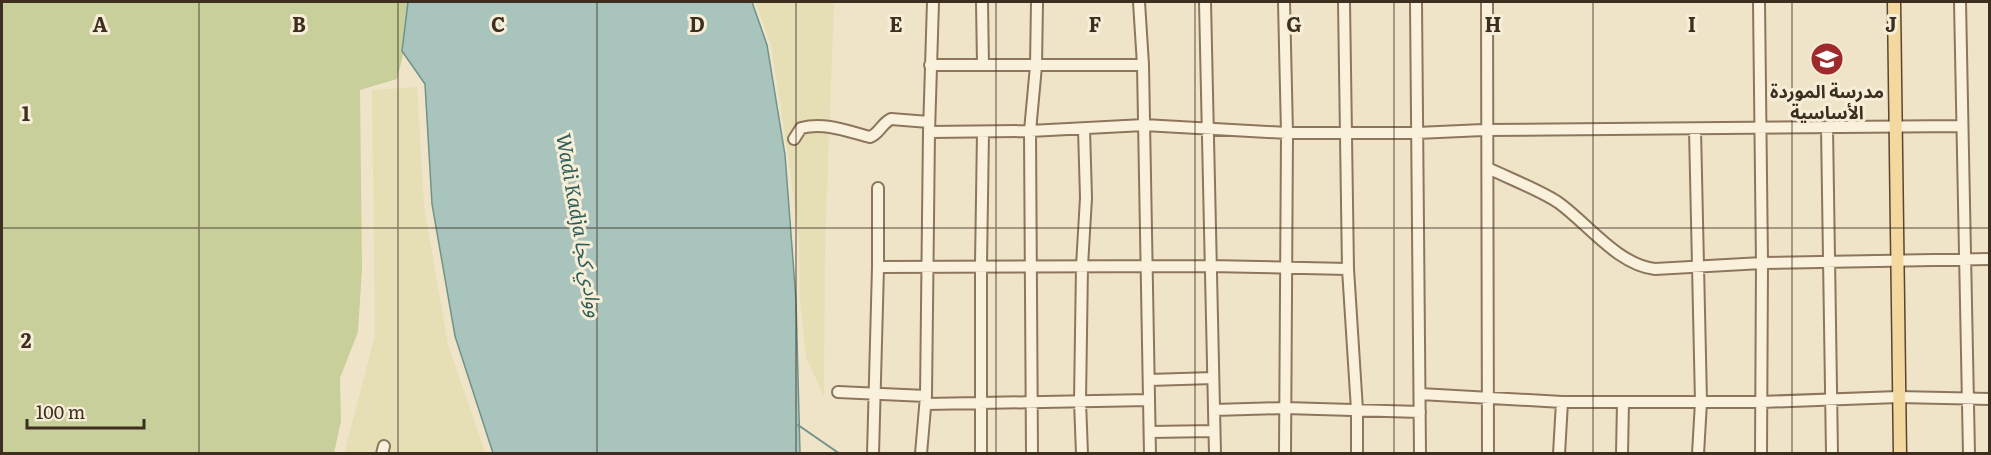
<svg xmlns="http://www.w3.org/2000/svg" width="1991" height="455" font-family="Literata,'Noto Sans Arabic',serif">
<rect width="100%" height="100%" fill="#f0e4c8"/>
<path fill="#e6deb5" d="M755 2H834L825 247 824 396 806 357 800 299 799 239 788 156 771 45Z
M417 87 424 206 448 344 485 453 344 454 375 335 372 90Z"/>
<path fill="#c9cf9b" d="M2 2H411L413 16 397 79 360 90 362 269 358 332 340 378 341 421 334 453H2Z"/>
<path fill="#a9c4bc" stroke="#6f938a" stroke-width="1.5" d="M408 2H752L767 45 785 155 796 300 800 453H493L455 336 432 204 425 84 402 51Z"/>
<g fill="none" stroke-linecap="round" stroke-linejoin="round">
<path stroke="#6f938a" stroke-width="2" d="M798 425 840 454"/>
<g stroke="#8d765c" stroke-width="14">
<path id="minor" d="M982 2 983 65
M1139 2 1143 65 1150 454
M1205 2 1215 454
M1284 2 1287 133 1285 454
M1344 2 1348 269 1357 410V454
M1416 2 1420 454
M1487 2 1488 454
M1759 2 1762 263 1761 454
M1960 2 1969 454
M930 65H1143
M1827 127 1832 454
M1695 129 1701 402 1698 454
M929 132 1030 131 1144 125 1287 133H1417L1483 130 1962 126
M794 139 801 128C825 122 847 131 870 137 879 134 882 123 891 119L929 122
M1488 168C1508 178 1542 191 1559 203 1588 224 1618 265 1655 269L1762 263 1990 259
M878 267 1210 266 1348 269
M1149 380 1213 378
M838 392 926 396
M1420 394 1562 402H1761L1898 397 1990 399
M926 404 1149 400
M1214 410 1285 408 1420 412
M1150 432 1214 431
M382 454 384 446
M873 454 878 267V188
M921 454 926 396 929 132 933 2
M981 454V265L983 132
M1032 454 1030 131 1036 66 1037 2
M1082 454 1080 401 1082 266 1086 198 1084 129
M1559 454 1562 402
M1622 454 1623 402"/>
</g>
<g stroke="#5b4430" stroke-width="15">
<path id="major" d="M1894 2 1900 454"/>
</g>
<use href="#minor" stroke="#faf1dc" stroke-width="10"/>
<use href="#major" stroke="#f3d9a0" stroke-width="12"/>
</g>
<path fill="none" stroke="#3d2e20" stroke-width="1.5" stroke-opacity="0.55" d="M199 2V454M398 2V454M597 2V454M796 2V454M996 2V454M1195 2V454M1394 2V454M1593 2V454M1792 2V454M2 228H1990"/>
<defs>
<g id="school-disc" transform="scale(1.725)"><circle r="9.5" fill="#9e2a2b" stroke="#f7eed8"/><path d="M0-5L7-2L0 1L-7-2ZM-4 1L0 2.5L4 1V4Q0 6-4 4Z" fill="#fff"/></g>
</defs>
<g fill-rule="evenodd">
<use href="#school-disc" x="1827" y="59"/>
</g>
<g text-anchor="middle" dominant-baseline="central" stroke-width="6" stroke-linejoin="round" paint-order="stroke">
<g font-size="18" font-weight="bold" fill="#3d2e20" stroke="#f7eed8">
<text x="1827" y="90">مدرسة الموردة<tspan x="1827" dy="21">الأساسية</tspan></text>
</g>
<g font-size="20" font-style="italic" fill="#2f5d5a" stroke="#f7eed8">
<text transform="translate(581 225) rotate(80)">Wadi Kadja ووادي كجا</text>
</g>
</g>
<g font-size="20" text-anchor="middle" font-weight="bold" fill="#3d2e20" stroke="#f7eed8" stroke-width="6" stroke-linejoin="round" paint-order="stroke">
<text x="100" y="32">A</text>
<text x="299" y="32">B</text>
<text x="498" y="32">C</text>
<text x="697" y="32">D</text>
<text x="896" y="32">E</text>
<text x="1095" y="32">F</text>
<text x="1294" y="32">G</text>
<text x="1493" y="32">H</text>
<text x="1692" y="32">I</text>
<text x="1891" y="32">J</text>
<text x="26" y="121">1</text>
<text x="26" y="348">2</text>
</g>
<rect width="1991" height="455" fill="none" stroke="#3d2e20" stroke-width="6"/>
<path d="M27 419v9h117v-9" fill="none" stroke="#3d2e20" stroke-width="3"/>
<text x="36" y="419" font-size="18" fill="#3d2e20" stroke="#f7eed8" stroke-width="4.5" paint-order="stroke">100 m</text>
</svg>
